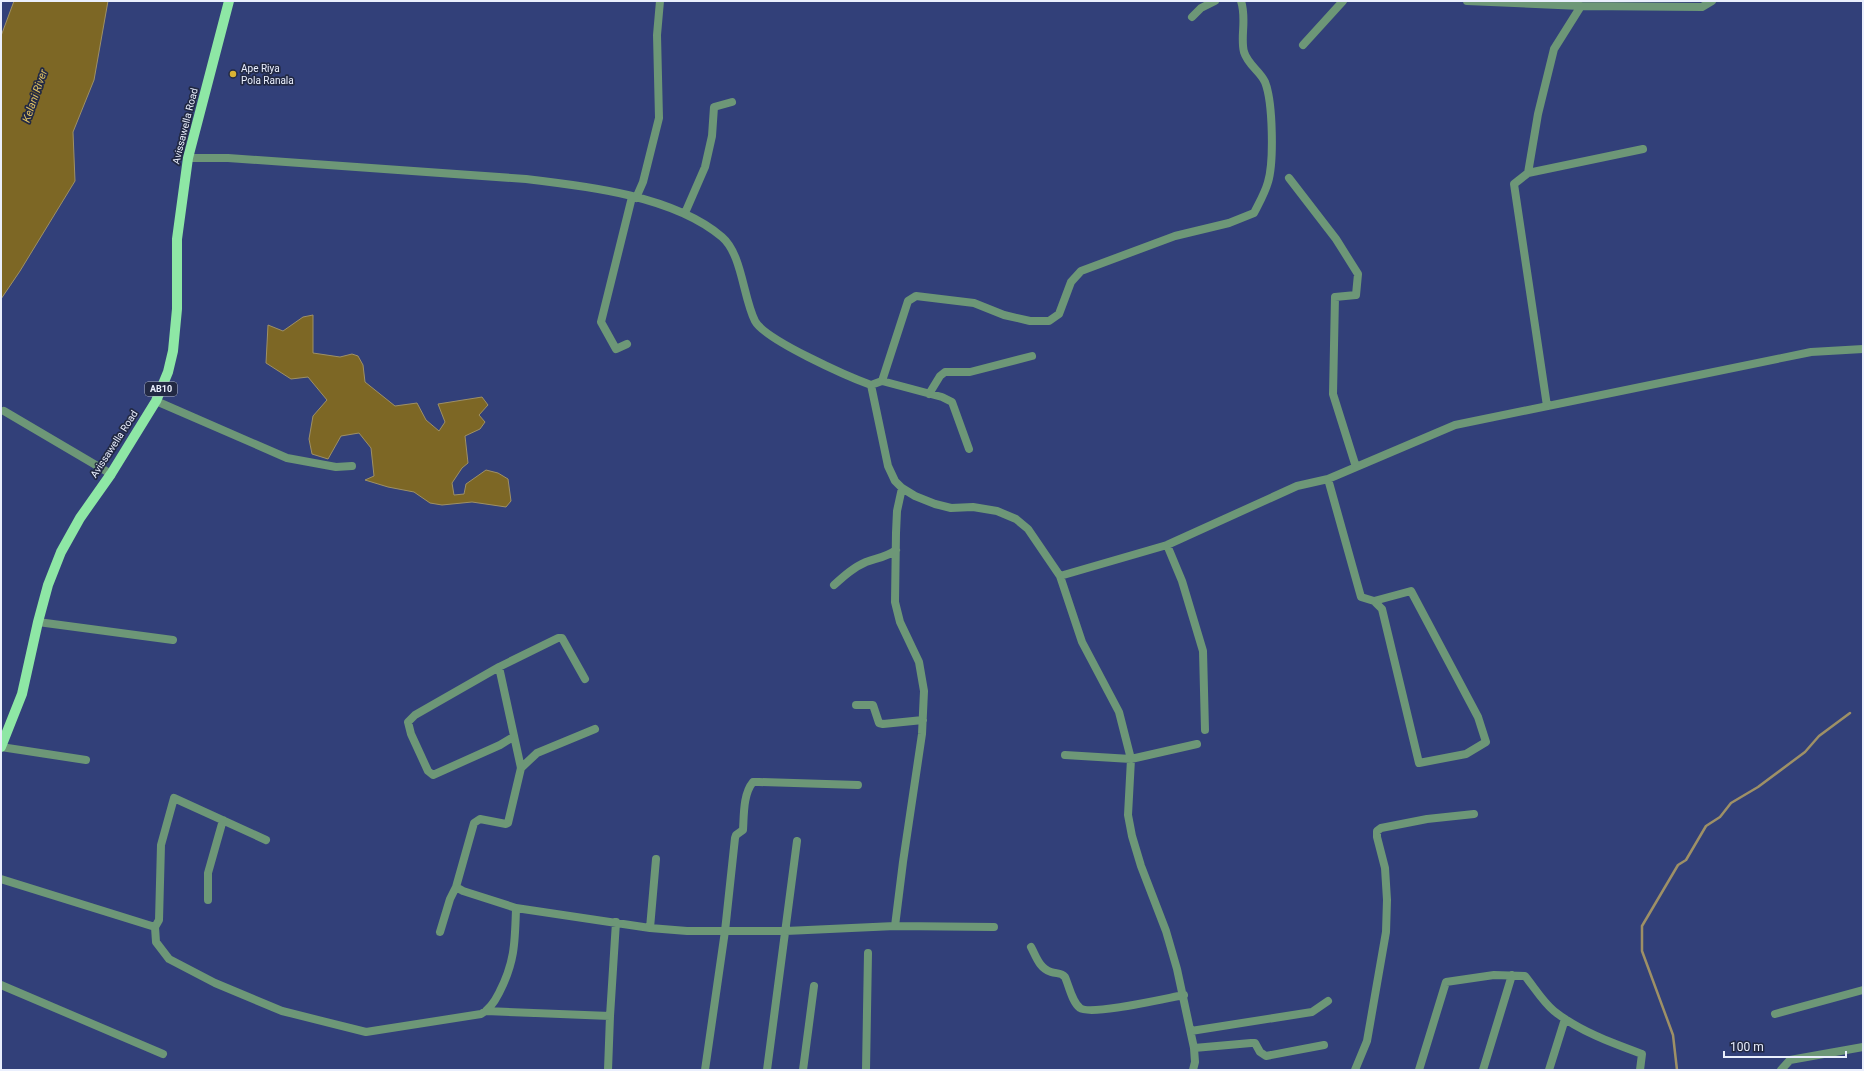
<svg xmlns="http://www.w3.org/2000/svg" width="1864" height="1071" font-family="Roboto,sans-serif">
<rect width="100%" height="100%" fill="#324079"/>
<path fill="#7d6725" stroke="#9e9066" d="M14 1H108L94 80 73 132 75 181 20 271 1 299V36Z
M313 315V353L340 357 352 354 358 356 363 365 365 382 395 406 417 403 426 420 439 431 445 422 438 404 482 397 488 405 479 415 485 422 480 429 465 436 468 463 462 468 452 483 454 495 464 494 466 484 486 470 498 473 508 479 511 501 506 507 472 502 442 505 430 503 414 492 388 487 365 480 374 476 371 448 359 433 341 436 328 459 312 454 309 439 313 416 327 400 308 377 291 379 266 363 268 325 283 331 303 317Z"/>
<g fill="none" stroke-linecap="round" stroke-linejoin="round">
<path stroke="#9e9066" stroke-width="2.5" d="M1677 1070 1673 1035 1642 951V926L1678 865 1686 860 1706 826 1720 817 1731 803 1758 787 1805 752 1819 736 1850 713"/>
<path stroke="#6d9777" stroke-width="8" d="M1467 1 1581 6
M1192 17 1201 8 1215 1
M1303 45 1343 1
M188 158H228L526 179C587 186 674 196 722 237 742 254 743 297 755 321 765 340 849 377 871 385L888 466 895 481 902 488 915 496 935 504 951 508 973 507 997 511 1016 519 1028 529 1060 576 1082 642 1119 712 1131 759 1128 815 1132 836 1141 866 1166 931 1177 969 1194 1048 1195 1062 1193 1070
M1528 173 1538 114 1554 49 1581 6 1702 7 1712 1
M1289 178 1336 239 1358 274 1356 295 1335 297 1333 394 1356 467
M636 198 643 182 659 118 657 35 660 1
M685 213 705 167 712 136 714 107 732 102
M627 344 616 349 601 322 632 197
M882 381 942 397 952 402 969 449
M871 385 882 381 908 301 916 296 974 303 1004 315 1030 321H1049L1059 314 1071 282 1081 271 1175 236 1229 223 1254 213C1259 203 1265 193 1268 182 1274 162 1273 102 1265 82 1260 71 1248 65 1244 52 1240 37 1247 19 1241 1
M929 394 940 376 945 372H970L1032 356
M156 401 287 458 336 467 352 466
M1547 406 1514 184 1528 173 1643 149
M4 411 111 474
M1328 479 1361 597 1374 601 1382 609 1419 763 1466 754 1486 742 1478 717 1411 591 1374 601
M1167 545 1182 581 1203 651 1205 730
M1060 576 1167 545 1297 486 1328 479 1455 425 1811 352 1863 349
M834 585C844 576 854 567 866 562 877 558 887 557 896 550
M38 622 173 640
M499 667 558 638H562L585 679
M856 705H873L879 723 883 724 923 720
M1 747 86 760
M1065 755 1131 759 1197 744
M521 768 537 753 595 729
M266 840 174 798 161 845 159 920 155 927 156 942 169 959 215 983 282 1011 366 1032 481 1014C489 1010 495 1001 499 993 515 962 515 942 516 908L463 891 456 887 474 823 480 819 506 824 508 823 521 768 499 667 415 715 408 722 411 734 428 771 433 775 500 745 513 737
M1 879 155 927
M208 900V873L223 820
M516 908 650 928 687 931H786L895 926 994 927
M895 926 903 862 922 734 924 691 919 662 900 622 895 602 896 533 897 511 902 488
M650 928 656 859
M440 932 450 899 456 887
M1031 947C1036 956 1039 968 1051 972 1057 974 1061 972 1065 977 1069 986 1072 1002 1080 1008 1090 1016 1167 998 1184 995
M1 985 163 1054
M486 1011 610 1016
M1775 1014 1863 990
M1191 1031 1312 1012 1328 1001
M1194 1048 1251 1043H1255L1260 1052 1266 1056 1324 1045
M608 1070 610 1016 616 922
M705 1070 725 931 735 838 736 835 743 830C744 815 743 794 753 782H759L858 785
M767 1070 797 841
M803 1070 814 986
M866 1070 868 953
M1355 1070 1367 1041 1386 932 1387 900 1385 868 1377 837V831L1381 828 1427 819 1474 814
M1419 1070 1446 982 1494 975 1525 976C1534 987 1543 1002 1554 1011 1579 1031 1612 1043 1642 1054L1640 1070
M1483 1070 1512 975
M1549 1070 1565 1019
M1781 1070 1790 1060 1863 1047"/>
<path stroke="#8ee7a5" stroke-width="10" d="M1 747 22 694 38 622 48 585 61 552 80 518 111 474 156 401 168 372 173 351 177 309V239L188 158 229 1"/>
</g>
<circle fill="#d9b334" stroke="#222944" stroke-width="1.5" cx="233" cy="74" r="4"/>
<g text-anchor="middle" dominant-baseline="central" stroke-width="3.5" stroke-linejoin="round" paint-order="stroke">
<rect fill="#222944" stroke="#aeb4c6" stroke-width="1" x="145" y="382" width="32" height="14" rx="3"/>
<g font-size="9" font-weight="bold" fill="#eaeffd">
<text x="161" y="389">AB10</text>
</g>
<g font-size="10" fill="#eaeffd" stroke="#222944" text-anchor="start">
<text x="241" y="68">Ape Riya<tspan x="241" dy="12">Pola Ranala</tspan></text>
</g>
<g font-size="10" fill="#eaeffd" stroke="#222944">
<text transform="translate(185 126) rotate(-76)">Avissawella Road</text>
<text transform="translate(114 444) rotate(-57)">Avissawella Road</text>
</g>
<g font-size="11" font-style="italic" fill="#dfc063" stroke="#222944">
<text transform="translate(35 96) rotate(-71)">Kelani River</text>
</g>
</g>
<rect width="1864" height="1071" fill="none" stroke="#eaeffd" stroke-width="4"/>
<path d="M1724 1051v6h122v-6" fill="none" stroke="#eaeffd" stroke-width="2"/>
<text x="1730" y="1051" font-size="12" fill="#eaeffd" stroke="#222944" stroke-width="3" paint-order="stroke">100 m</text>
</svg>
